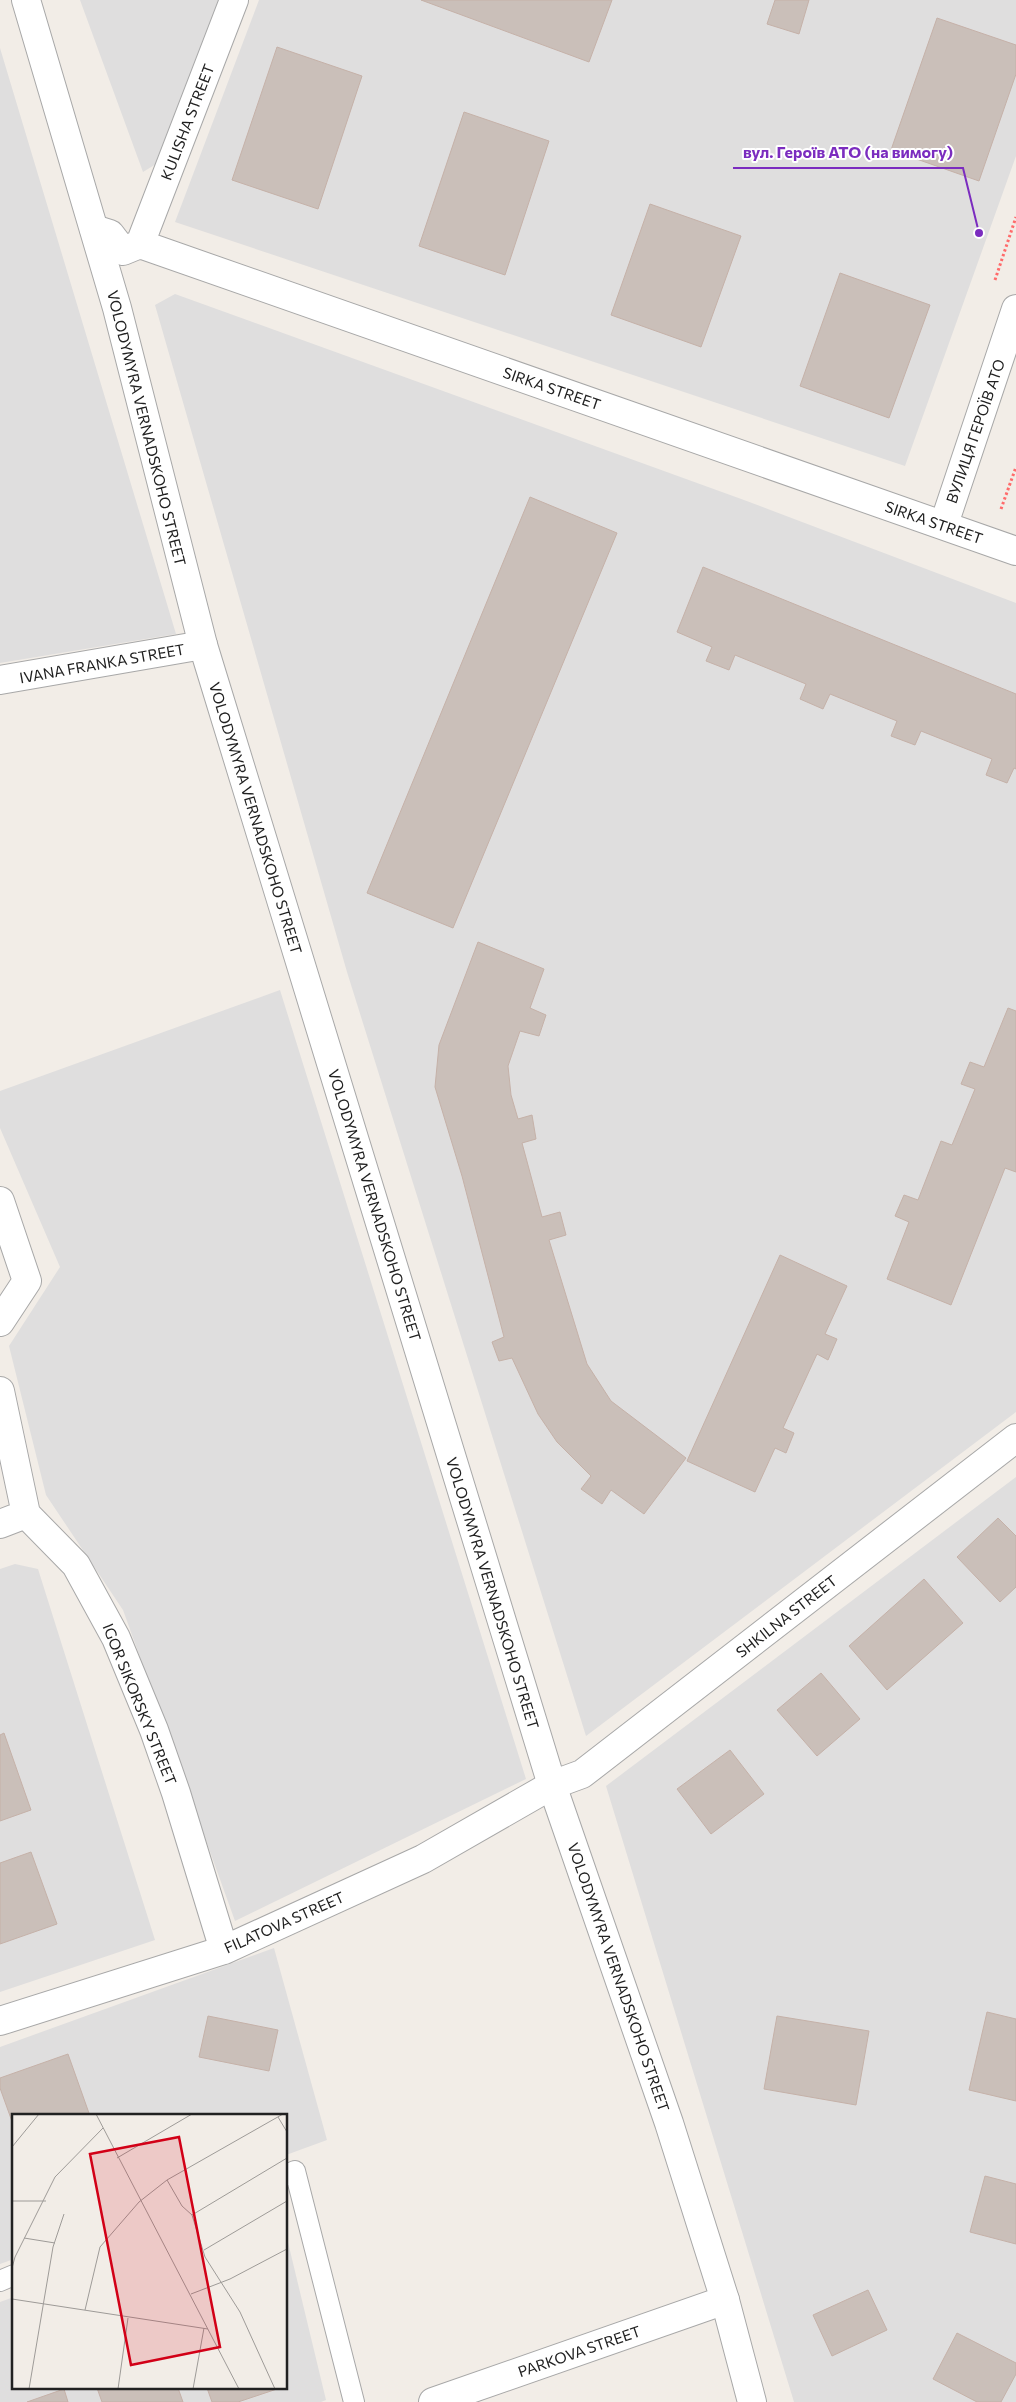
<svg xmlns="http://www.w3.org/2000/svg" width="1016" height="2402" font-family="Commissioner,sans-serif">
<rect width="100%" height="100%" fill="#f2ede7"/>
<path fill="#dfdede" d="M80 0H222L161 161 143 172Z
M259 0H1016V156L905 466 175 222Z
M0 48 176 634 0 663Z
M175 294 744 500 1016 603V1412L586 1736 347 972 155 305Z
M280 990 526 1779 235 1921 123 1610 46 1495 9 1346 60 1267 0 1128V1091Z
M1016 1477V2402H794L606 1786Z
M15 1564 38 1569 155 1940 0 1992V1569Z
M274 1948 327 2140 286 2155V2116H14V2259L0 2264V2047Z
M286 2234 326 2400 321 2402H0V2302L14 2297V2388H286Z"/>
<path fill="#cabfb9" stroke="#c5b1a8" d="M421 0H612L589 62Z
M775 0H809L799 34 767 24Z
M937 18 1016 45V74L979 181 891 150Z
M277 47 362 76 318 209 232 180Z
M464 112 549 141 505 275 419 246Z
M650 204 741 236 701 347 611 315Z
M840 273 930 305 889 418 800 386Z
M530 497 617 533 453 928 367 893Z
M703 567 1016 694V769L1014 768 1007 783 986 775 992 759 921 731 915 745 891 736 897 721 830 694 823 709 800 699 806 684 735 655 729 670 706 661 712 647 677 632Z
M478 942 544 969 530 1008 546 1015 539 1036 520 1031 508 1066 511 1095 518 1119 532 1115 536 1139 522 1143 542 1217 560 1212 566 1235 549 1240 587 1364 611 1401 686 1458 644 1514 611 1490 602 1504 581 1489 591 1476 557 1442 538 1414 512 1358 499 1361 492 1342 504 1337 462 1176 435 1087 439 1045Z
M1008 1008 1016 1011V1172L1005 1168 951 1305 887 1279 909 1222 895 1216 904 1195 918 1200 941 1141 952 1145 975 1089 961 1084 970 1062 984 1067Z
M780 1255 847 1286 825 1334 837 1339 828 1360 817 1354 783 1428 794 1433 786 1453 775 1448 755 1492 687 1461Z
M998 1518 1016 1536V1587L1000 1602 957 1557Z
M924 1579 963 1623 887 1690 849 1646Z
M821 1673 860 1719 817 1756 777 1710Z
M4 1733 31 1810 0 1821V1735Z
M730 1750 764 1794 711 1834 677 1789Z
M31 1852 57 1924 0 1944V1863Z
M987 2012 1016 2019V2101L969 2090Z
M208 2016 278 2030 269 2071 199 2057Z
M777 2016 869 2031 856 2105 764 2089Z
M68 2054 90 2116H14V2127L0 2088V2078Z
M985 2176 1016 2184V2244L970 2232Z
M868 2290 887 2330 832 2356 813 2315Z
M957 2333 1016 2363V2374L1001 2402H977L933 2379Z
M97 2388H178L183 2402H102Z
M207 2388H277V2389L238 2402H212Z
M64 2389 68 2402H27Z"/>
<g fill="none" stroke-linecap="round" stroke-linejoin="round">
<g stroke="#a8a8a8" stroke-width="22">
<path id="service" d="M286 2175 295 2171 354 2402
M0 2281 14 2275"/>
</g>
<g stroke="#a8a8a8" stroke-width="30">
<path id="minor" d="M94 229 110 234 123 251 140 244 1016 551
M140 244 234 0
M944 524 1016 309
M0 680 203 645
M0 1201 27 1281 0 1322
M0 1391 26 1514 76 1565 116 1638 154 1730 176 1793 224 1950
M0 1524 26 1514
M0 2021 224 1950 423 1859 552 1785 582 1774 1016 1438
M433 2402 725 2300"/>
</g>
<g stroke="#a8a8a8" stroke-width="30">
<path id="tertiary" d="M26 0 117 308 203 645 552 1785 669 2123 725 2300 752 2402"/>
</g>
<path stroke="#ff6b6b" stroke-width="3" stroke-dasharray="2.5 2.5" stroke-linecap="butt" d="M995 280 1016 217
M1001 509 1016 467"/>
<use href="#service" stroke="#fff" stroke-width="20"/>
<use href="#minor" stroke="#fff" stroke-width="28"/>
<use href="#tertiary" stroke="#fff" stroke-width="28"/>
</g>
<g text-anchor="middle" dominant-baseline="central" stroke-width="4" stroke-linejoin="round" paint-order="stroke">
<g font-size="15" fill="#212121" stroke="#fff">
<text transform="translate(187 122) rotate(-69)">KULISHA STREET</text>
<text transform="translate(552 388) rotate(19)">SIRKA STREET</text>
<text transform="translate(147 428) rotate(76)">VOLODYMYRA VERNADSKOHO STREET</text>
<text transform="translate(975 431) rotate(-71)">ВУЛИЦЯ ГЕРОЇВ АТО</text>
<text transform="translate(934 522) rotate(19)">SIRKA STREET</text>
<text transform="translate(102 663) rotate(-10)">IVANA FRANKA STREET</text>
<text transform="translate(256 818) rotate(73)">VOLODYMYRA VERNADSKOHO STREET</text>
<text transform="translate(375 1205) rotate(73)">VOLODYMYRA VERNADSKOHO STREET</text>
<text transform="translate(493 1593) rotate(73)">VOLODYMYRA VERNADSKOHO STREET</text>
<text transform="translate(786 1616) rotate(-38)">SHKILNA STREET</text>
<text transform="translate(140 1704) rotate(68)">IGOR SIKORSKY STREET</text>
<text transform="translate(284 1922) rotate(-24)">FILATOVA STREET</text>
<text transform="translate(619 1977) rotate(71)">VOLODYMYRA VERNADSKOHO STREET</text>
<text transform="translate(579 2351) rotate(-19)">PARKOVA STREET</text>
</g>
</g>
<g transform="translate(12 2114)">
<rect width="275" height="275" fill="#f2ede7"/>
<path fill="none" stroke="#9e9b98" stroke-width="1" d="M84 0 227 275M266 3 275 18M0 33 27 0M105 44 180 0M155 66 170 92 180 101 193 143 228 198 263 275M0 87H34M180 101 275 44M12 124 43 129M192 136 275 87M0 154 3 143 43 63 91 14M179 180 218 165 275 135M0 185 196 215M73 196 88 133 127 88 155 66 271 0M17 275 41 133 52 100M106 275 116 204M181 275 192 214"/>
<path fill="#d20017" fill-opacity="0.15" stroke="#d20017" stroke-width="2.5" d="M167 23 208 233 119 251 78 40Z"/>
<rect width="275" height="275" fill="none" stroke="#212121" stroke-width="2.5"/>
</g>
<path fill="none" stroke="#7b2cbf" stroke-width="2" d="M979 233L963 168H733"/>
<circle fill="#7b2cbf" stroke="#fff" stroke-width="2" cx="979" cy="233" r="5"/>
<g font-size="16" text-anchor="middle" font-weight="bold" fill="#7b2cbf" stroke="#fff" stroke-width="4" stroke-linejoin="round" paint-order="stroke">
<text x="848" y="158">вул. Героїв АТО (на вимогу)</text>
</g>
</svg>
